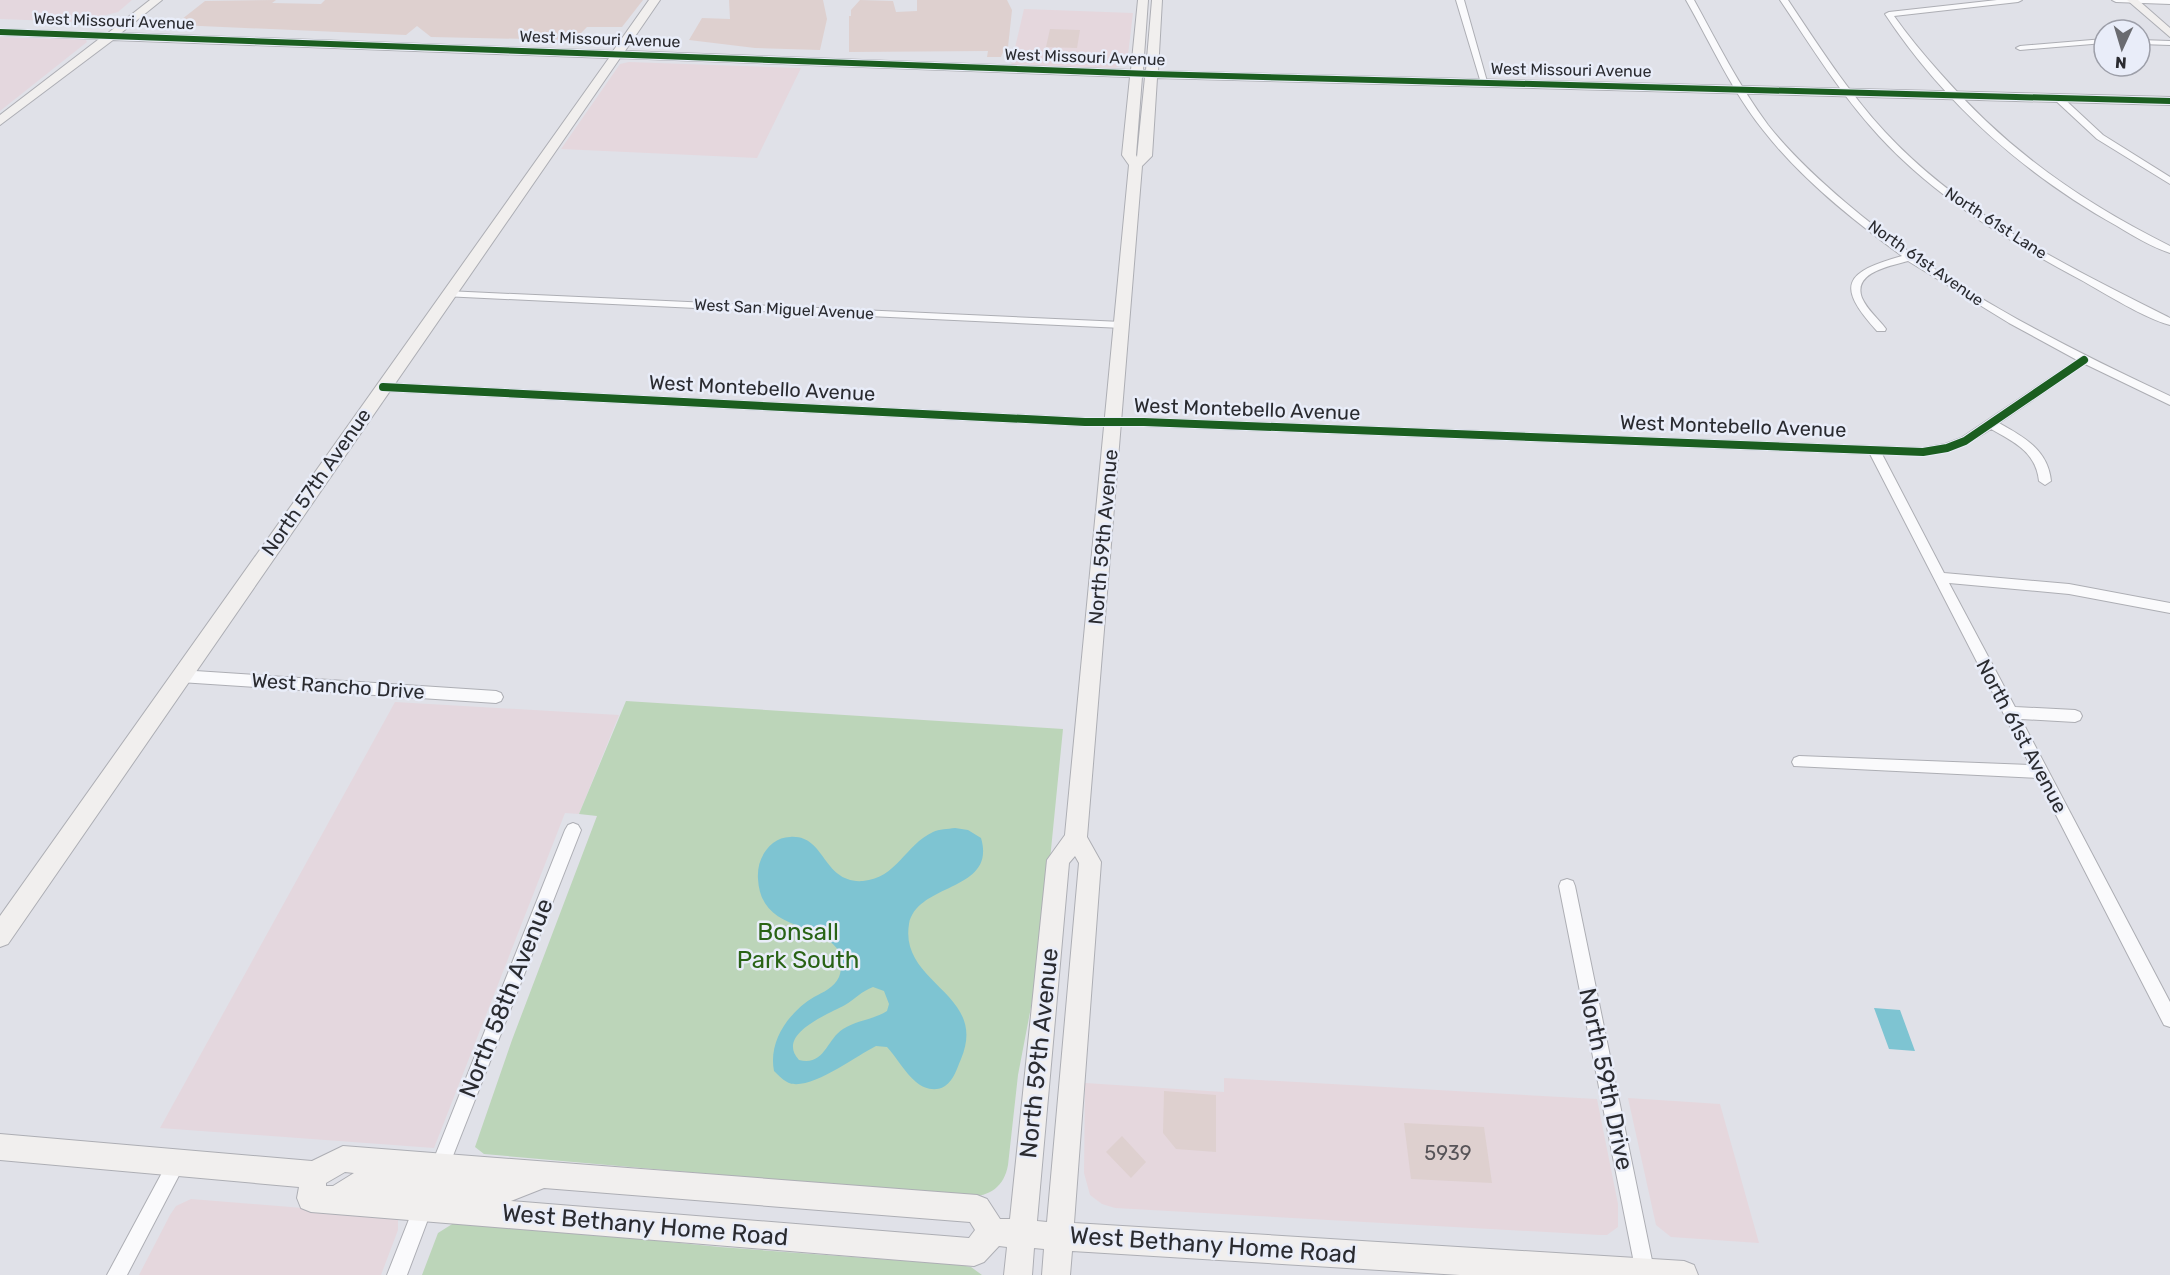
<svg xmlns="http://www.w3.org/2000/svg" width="2170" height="1275" font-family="Rubik,sans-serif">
<rect width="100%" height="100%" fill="#e0e1e8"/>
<path fill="#e5d7dd" d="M1024 9 1133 13 1127 63 1115 68 1011 65Z
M629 62 801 68 757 158 561 149 620 64Z
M1224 1078 1597 1099 1618 1204V1227L1607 1235H1600L1115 1208 1102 1204 1090 1195 1084 1173 1085 1083 1224 1092Z
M1628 1098 1720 1104 1759 1243 1671 1237 1656 1225Z
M191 1199 388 1215 398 1220V1230L381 1275H139L170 1215 176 1206Z"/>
<path fill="#e4d7de" d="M0 0H132L118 12 79 22 0 19Z
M0 37 86 40 87 42 0 111Z
M395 702 619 715 579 814 565 813 434 1148 160 1128Z"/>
<path fill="#bcd5b9" d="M626 701 1063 729 1040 960 1018 1075 1008 1165C1004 1187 990 1196 969 1197L484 1154 475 1147 512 1040 597 816 579 814Z
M457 1221 720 1247 960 1265 971 1267 982 1275H422L438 1233Z"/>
<path fill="#7ec4d2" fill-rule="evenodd" d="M955 828 968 830 981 838C997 892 917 882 909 924 899 984 989 993 961 1059 957 1068 954 1080 945 1086 936 1092 924 1089 916 1082 905 1073 897 1058 887 1047L876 1046C856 1056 810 1091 789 1083 784 1081 778 1075 774 1071 768 1041 789 1012 814 997 823 992 834 988 839 977 842 970 841 961 841 954 821 919 761 934 758 879 757 865 762 852 773 843 778 839 784 837 790 837 826 834 822 884 863 881 897 878 905 845 933 832 939 829 948 829 955 828ZM873 987 884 991 889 1004 887 1011C873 1020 857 1020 843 1029 826 1040 825 1066 799 1060 775 1034 829 1014 845 1005 855 999 862 991 873 987Z
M1874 1008 1900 1010 1915 1051 1889 1049Z"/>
<path fill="#ded0cf" d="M276 0 272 3 321 4 325 0H643L622 27H587L574 40 431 37 417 26 406 35 178 25 181 23H177L205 1Z
M729 0H823L827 19 820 50 755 48 689 40 702 18 730 19Z
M860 0 893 1 896 12 917 11V0H1007L1012 10 1008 47H1005L1001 57H987L988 51 849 52V16H851V10Z
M1050 29 1080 30 1077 48 1046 47Z
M1164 1091 1216 1095V1152L1176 1149 1163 1133Z
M1404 1123 1484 1127 1492 1183 1411 1179Z
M1122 1136 1146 1162 1131 1178 1106 1152Z"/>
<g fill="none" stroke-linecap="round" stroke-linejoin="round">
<g stroke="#adaeb4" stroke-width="2">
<path id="street" d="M1456 0H1464L1488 85 1481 83Z
M1686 0H1694C1717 42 1739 86 1768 125 1790 153 1817 178 1845 202 1941 284 2055 342 2170 396V405L2085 364 1999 423C2024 437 2048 450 2051 481L2045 485 2039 481C2036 452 2014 442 1991 429 1951 456 1930 456 1882 454L1944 573 2069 584 2170 603V613L2069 594 1949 583 2015 707 2075 710 2080 712 2082 716 2080 720 2075 722 2021 719 2170 1002V1027L2164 1025 2037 778 1794 766 1792 762 1794 758 1799 756 2030 765 1870 454 1144 426H1085L383 391 377 387 383 383 1085 418H1144L1923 448 1945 444 1961 438 2077 360 2009 323 1908 261C1891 266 1852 272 1862 298 1867 310 1879 319 1886 329L1885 331H1877C1835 285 1845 272 1902 256 1852 219 1802 180 1763 130 1732 91 1711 44 1686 0Z
M1780 0H1788C1818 45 1848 92 1885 132 1963 216 2069 267 2170 318V325C2144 318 2106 294 2081 280 2008 241 1935 197 1879 136 1841 95 1811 46 1780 0Z
M1997 0H2022L2018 2 1894 16C1908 36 1924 55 1940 73 2007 150 2080 201 2170 246V253C2152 247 2133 236 2117 226 2025 175 1943 102 1885 14L1889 12Z
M2112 0H2170V4L2116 2Z
M2104 39V43L2020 50 2016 48 2020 46Z
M2140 40 2170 41V45L2140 44Z
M2055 96H2061L2103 135 2170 177V184L2097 139 2055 100Z
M447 291 1122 322 1127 325 1122 328 443 296 442 294Z
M180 670 496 691 501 693 503 697 501 701 496 703 180 682 175 680 173 676 175 672Z
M573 823 578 825 581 830 449 1166 447 1173 440 1175 433 1173 431 1166 565 830 568 825Z
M1567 879 1573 881 1575 886 1655 1275H1637L1636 1273 1559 886 1561 881Z
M177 1153 183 1156 186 1162 127 1275H107L171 1156Z
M424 1197 431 1199 433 1206 407 1275H387L417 1199Z"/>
</g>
<g stroke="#adaeb4" stroke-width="2">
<path id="secondary" d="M150 0H162L121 33 613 51 649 0H660L625 51 1131 70 1138 0H1148L1143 70H1146L1152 0H1162L1158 71 2170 97V105L1157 78 1152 156 1142 166 1087 837 1101 862 1074 1223 1684 1261 1694 1265 1698 1275H1460L1072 1251 1070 1275H1042L1044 1249 1034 1248 1032 1275H1004L1007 1247 999 1246 984 1262 974 1266 311 1212 301 1208 297 1198 299 1187 0 1160V1134L312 1161 343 1146 977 1195 987 1199 1000 1219H1010L1047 860 1065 835 1129 165 1122 155 1130 77 620 58 8 944 0 947V916L609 58 113 40 0 125V115L99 39 0 35V29L108 33ZM1142 77H1145L1137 157 1136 155ZM1075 856 1079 863 1047 1222 1037 1221 1069 863ZM345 1172 354 1173 333 1186H326V1183ZM544 1188 970 1222 975 1230 969 1238 511 1201Z
M2127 0H2138L2170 28V37Z"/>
</g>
<use href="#street" fill="#fafafc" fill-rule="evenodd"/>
<use href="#secondary" fill="#f1efee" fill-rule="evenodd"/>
<g stroke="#e9edf9" stroke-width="8">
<path id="cycleway-far1" d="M0 32 1152 74 2170 101"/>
</g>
<g stroke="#e9edf9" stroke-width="10">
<path id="cycleway" d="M383 387 1085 422H1144L1923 452 1947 448 1965 441 2084 360"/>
</g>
<use href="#cycleway-far1" stroke="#1b5e20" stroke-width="6"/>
<use href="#cycleway" stroke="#1b5e20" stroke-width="8"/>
</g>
<g text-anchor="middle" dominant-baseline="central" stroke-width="5" stroke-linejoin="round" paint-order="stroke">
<g font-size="16" fill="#2a2b30" stroke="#e9edf9">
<text transform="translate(114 21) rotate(2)">West Missouri Avenue</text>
<text transform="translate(600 39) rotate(2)">West Missouri Avenue</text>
<text transform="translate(1085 57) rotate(2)">West Missouri Avenue</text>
<text transform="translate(1571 70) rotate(1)">West Missouri Avenue</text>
<text transform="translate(1996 223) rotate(33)">North 61st Lane</text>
<text transform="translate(1926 263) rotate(35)">North 61st Avenue</text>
<text transform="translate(784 309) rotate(3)">West San Miguel Avenue</text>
</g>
<g font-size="20" fill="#2a2b30" stroke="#e9edf9">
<text transform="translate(762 388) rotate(3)">West Montebello Avenue</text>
<text transform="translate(1247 409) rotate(2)">West Montebello Avenue</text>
<text transform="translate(1733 426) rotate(2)">West Montebello Avenue</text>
<text transform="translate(316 482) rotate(-55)">North 57th Avenue</text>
<text transform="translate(1103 537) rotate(-85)">North 59th Avenue</text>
<text transform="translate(338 686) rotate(4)">West Rancho Drive</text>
<text transform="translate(2022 736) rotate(62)">North 61st Avenue</text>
</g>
<g font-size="20" fill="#575458">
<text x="1448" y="1153">5939</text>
</g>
<g font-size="24" fill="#296315" stroke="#e9edf9">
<text x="798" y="932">Bonsall<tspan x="798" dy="28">Park South</tspan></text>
</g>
<g font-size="24" fill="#2a2b30" stroke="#e9edf9">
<text transform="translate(506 998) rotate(-68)">North 58th Avenue</text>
<text transform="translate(1039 1053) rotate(-84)">North 59th Avenue</text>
<text transform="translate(1606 1079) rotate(78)">North 59th Drive</text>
<text transform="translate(645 1225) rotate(5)">West Bethany Home Road</text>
<text transform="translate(1213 1245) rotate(4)">West Bethany Home Road</text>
</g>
</g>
<g transform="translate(2122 48) rotate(184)"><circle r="28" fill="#e9edf9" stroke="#9d9fa9" stroke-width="1.5"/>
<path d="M0-4.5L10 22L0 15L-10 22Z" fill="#6a6b70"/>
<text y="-9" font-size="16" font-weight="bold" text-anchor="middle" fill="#2a2b30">N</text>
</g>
</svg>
